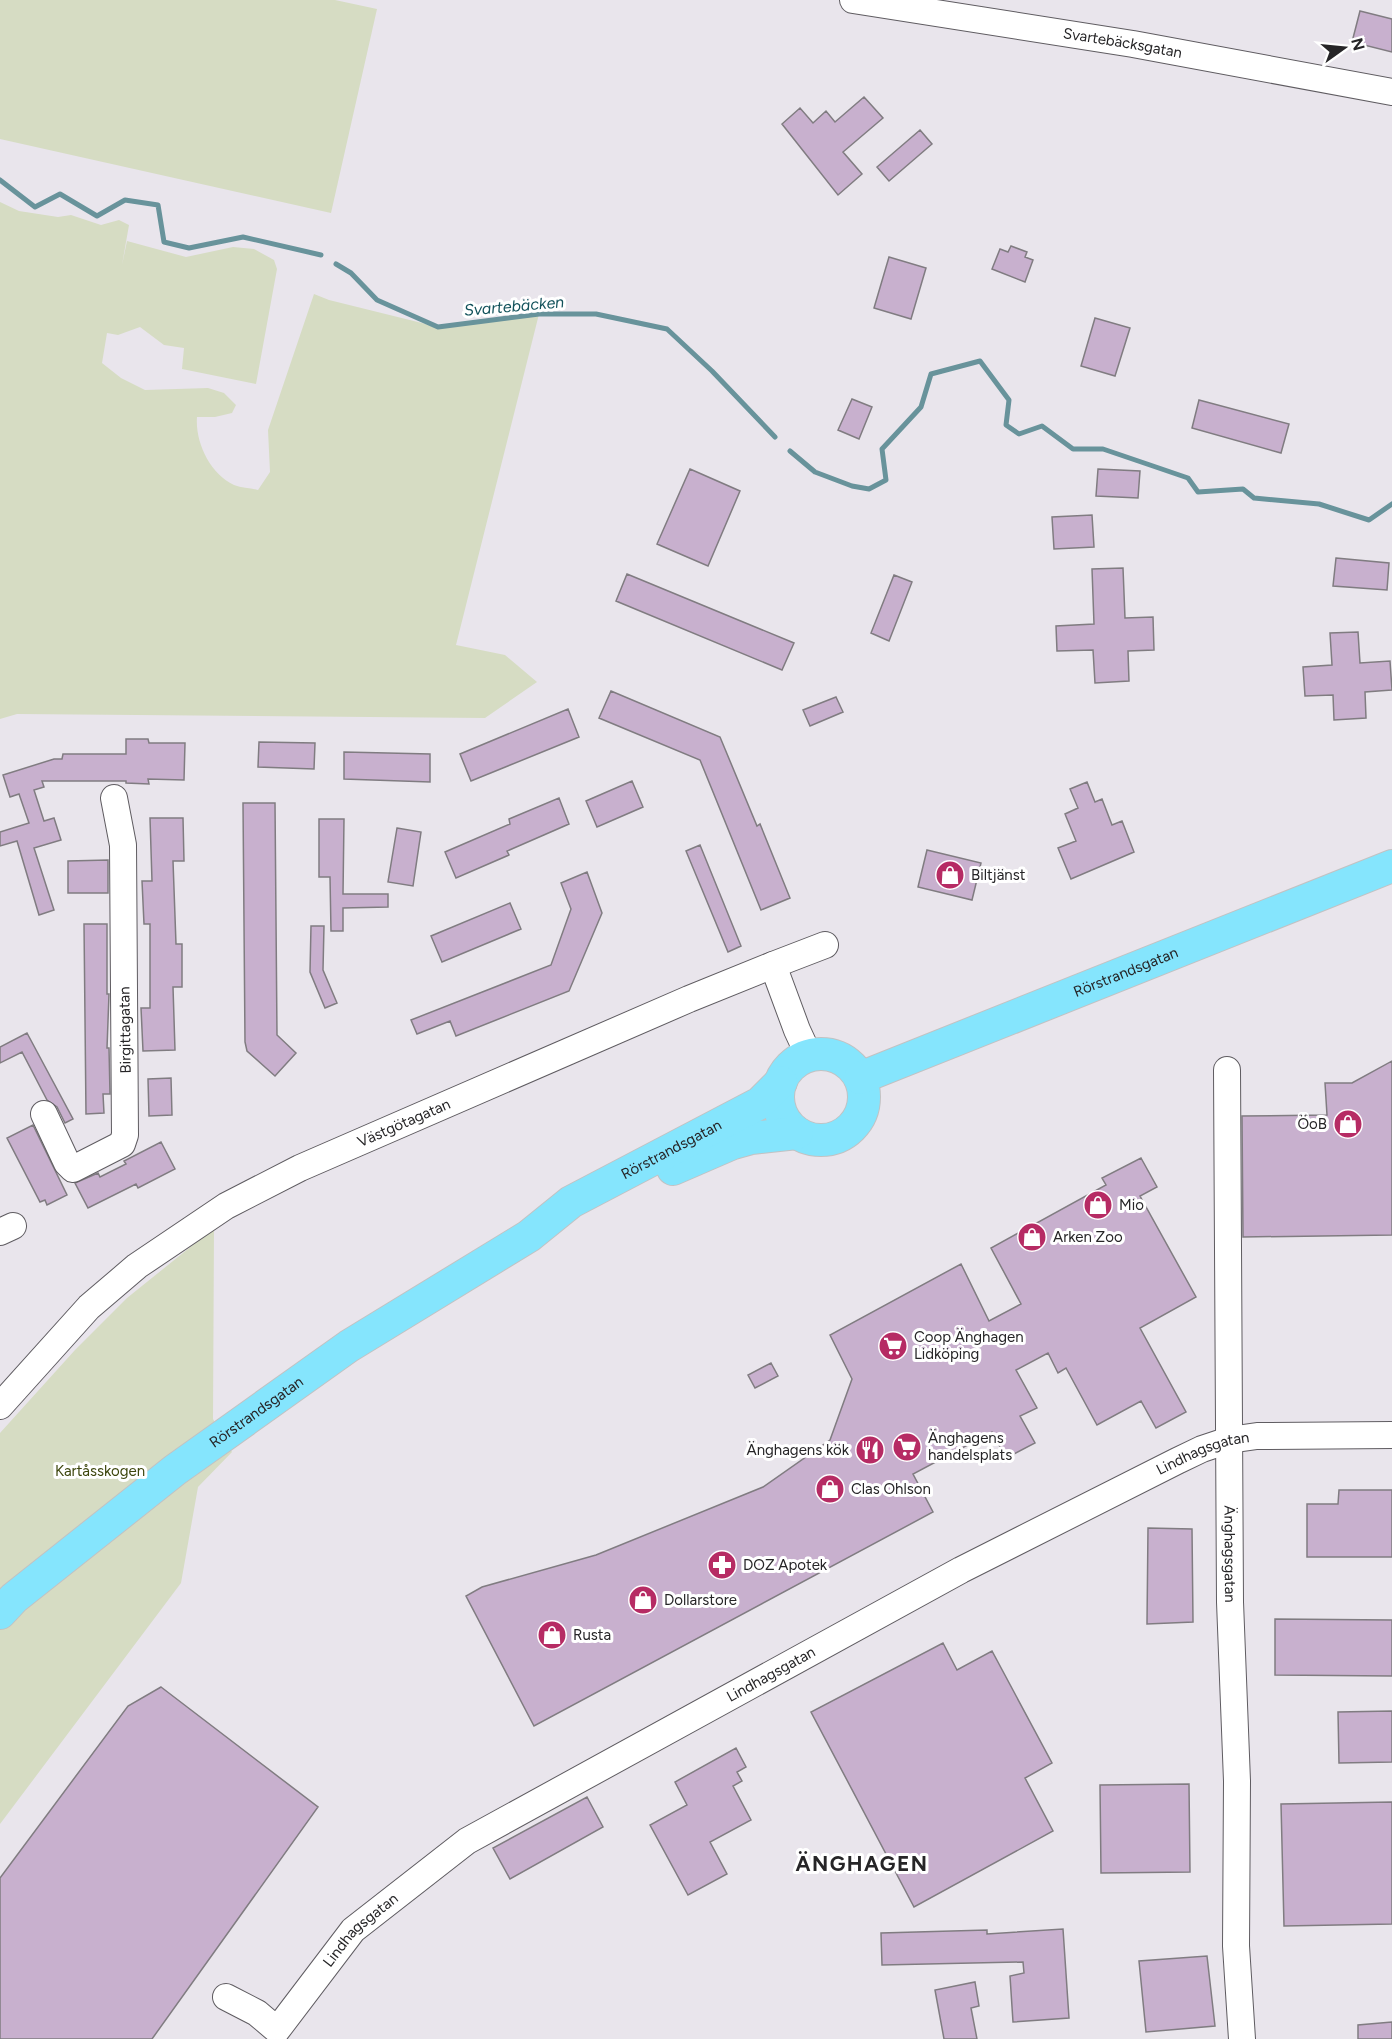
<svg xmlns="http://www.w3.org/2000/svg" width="1392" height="2039" font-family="Figtree,sans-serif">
<rect width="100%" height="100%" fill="#e9e5ec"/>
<path fill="#d6dcc3" d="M0 0H335L377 9 331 213 0 139Z
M0 202 19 211 58 217 71 215 101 225 119 220 129 225 122 265 127 241 186 257 233 247 254 249 274 260 277 269 256 384 182 369 184 348 164 345 140 327 118 335 107 333 102 363 121 378 145 390 208 388 224 393 236 405 232 413 215 417H197C195 442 210 474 234 485 242 488 251 488 258 490L270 472 268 430 314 294 329 300 438 327 539 314 456 645 505 655 537 682 485 718 17 714 0 719Z
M214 1228 213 1419 232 1452 198 1487 181 1583 0 1824V1433L75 1350 127 1298Z"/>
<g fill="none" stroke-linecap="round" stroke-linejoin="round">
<path stroke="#68939b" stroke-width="5" d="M0 180 35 207 60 194 97 216 125 200 158 205 164 242 189 248 243 237 321 255
M336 264 351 273 377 300 438 327 539 314H596L667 329 712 371 775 437
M790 451 815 472 852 486 869 489 886 480 882 449 921 407 931 374 980 361 1009 400 1006 425 1019 434 1042 426 1073 449H1103L1150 465 1188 478 1198 492 1243 489 1254 498 1319 504 1369 520 1392 504"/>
</g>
<path fill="#c8b0ce" stroke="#807c81" stroke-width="1.5" d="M1360 11 1392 19V52L1352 42Z
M864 97 883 118 843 152 862 174 838 195 782 124 800 108 813 123 826 111 835 122Z
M920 130 932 144 889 181 877 167Z
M1011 246 1027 252 1025 257 1033 260 1025 282 992 269 1000 249 1008 252Z
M889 257 926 268 911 319 874 308Z
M1095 318 1130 328 1115 376 1081 366Z
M852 399 872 407 859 439 838 430Z
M1199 400 1289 424 1281 453 1192 428Z
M690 469 740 491 708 566 657 544Z
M1098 469 1140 471 1138 498 1096 496Z
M1092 515 1094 547 1054 549 1052 517Z
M1336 558 1389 563 1387 590 1333 586Z
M1123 568 1125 618 1153 617 1154 650 1128 651 1129 681 1095 683 1093 650 1057 651 1056 626 1094 624 1092 569Z
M627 574 794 643 782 670 616 601Z
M894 575 912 582 889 641 871 633Z
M1358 632 1360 663 1390 661 1392 690 1365 692 1366 718 1334 720 1333 695 1305 696 1303 667 1332 665 1330 633Z
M611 691 720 737 757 826 760 824 790 898 761 910 700 760 599 718Z
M836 697 843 712 810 726 803 710Z
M568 709 579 737 471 781 460 754Z
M126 739H148L149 743H185L184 780 148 779 149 784 126 783V781H42L44 787 34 790 44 821 54 818 61 840 34 848 54 910 39 915 17 841 0 846V832L29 823 19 794 10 797 3 775 54 759H62L63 754H126Z
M259 742 315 743 314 769 258 767Z
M344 752 430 754V782L344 779Z
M632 781 643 807 597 827 586 801Z
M1087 782 1095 802 1102 799 1112 825 1122 821 1134 852 1071 879 1058 848 1076 841 1065 814 1078 808 1070 789Z
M559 798 569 824 507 851 509 855 456 878 445 852 510 824 509 819Z
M243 803H275L277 1035 296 1053 275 1076 247 1051 245 1042Z
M150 818H183L184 861H173L176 944H182V987H173L175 1050 143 1051 141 1008H150V924H144L142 881H152Z
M319 819H344L343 894H388V907L343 908V931H331L330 877H319Z
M397 828 421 832 413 886 388 882Z
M700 845 741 946 728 952 686 851Z
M927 850 981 863 972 900 918 887Z
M108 860V893H68V861Z
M587 872 602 913 569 991 456 1036 450 1021 417 1034 411 1020 551 965 571 909 561 883Z
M510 903 521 929 442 962 431 936Z
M84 924H107V994H109L107 1048H109L110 1094H103L104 1113 86 1114Z
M311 926H324L323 970 337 1003 325 1008 310 972Z
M27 1033 73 1119 65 1123 57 1107 47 1100 22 1052 0 1063V1047Z
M1392 1061V1235L1243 1237 1242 1116 1327 1115 1325 1083H1352Z
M171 1078 172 1115 149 1116 148 1079Z
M33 1125 67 1195 47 1205 45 1200 40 1202 7 1138Z
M161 1142 175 1169 138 1188 136 1184 88 1208 75 1183 98 1173 100 1177 126 1164 124 1161Z
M1141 1158 1157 1187 1140 1196 1196 1297 1140 1328 1186 1412 1156 1428 1141 1401 1097 1425 1066 1368 1058 1373 1048 1353 1016 1370 1037 1408 1020 1416 1035 1443 1006 1458 992 1432 913 1474 933 1512 534 1726 466 1596 482 1587 596 1555 763 1487 830 1440 852 1379 830 1335 961 1264 989 1321 1021 1304 991 1248 1106 1185 1102 1178Z
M771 1363 778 1376 755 1388 748 1375Z
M1339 1490H1392V1557H1307V1504H1338Z
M1148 1528 1192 1529 1193 1622 1147 1624Z
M1275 1619 1392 1620V1676L1275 1675Z
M943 1643 957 1670 992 1651 1052 1763 1025 1778 1053 1831 914 1907 811 1712Z
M161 1687 318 1807 152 2039H0V1878L128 1706Z
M1392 1711V1762L1339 1763 1338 1712Z
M736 1748 746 1767 737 1772 742 1781 733 1786 751 1820 710 1842 727 1874 688 1895 650 1825 687 1805 675 1782Z
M1189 1784 1190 1872 1101 1873 1100 1785Z
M587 1797 603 1827 510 1879 493 1848Z
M1392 1802V1924L1284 1926 1281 1804Z
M1063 1929 1069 2018 1013 2022 1010 1976 1024 1973 1023 1962 882 1965 881 1933 987 1930V1934Z
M1207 1956 1215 2026 1146 2032 1139 1961Z
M975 1982 979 2006 971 2008 977 2039H944L935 1990Z
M1392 2022V2039H1358V2025Z"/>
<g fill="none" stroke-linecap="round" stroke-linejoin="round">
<g stroke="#5f5c61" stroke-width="28">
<g id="minor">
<path id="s1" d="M853 0 1133 44 1392 92"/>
<path d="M773 965 825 945"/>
<path id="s2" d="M1227 1070 1230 1602 1237 1781 1236 1946 1242 2039"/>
<path d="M44 1114 67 1163 73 1169 122 1144 125 1135 123 845 114 798"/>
<path d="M0 1232 13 1226"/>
<path id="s3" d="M0 1406 89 1307 137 1266 226 1206 300 1168 689 999 773 965 797 1030 809 1056"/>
<path id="s4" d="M226 1997 257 2013 277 2030 353 1930 467 1841 961 1570 1177 1461 1202 1449 1229 1440 1257 1436 1392 1435"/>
</g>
</g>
<g stroke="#c2c2c3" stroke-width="34">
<g id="major">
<circle cx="821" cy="1097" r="43"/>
<path id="s5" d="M860 1078 1392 866"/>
<path d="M673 1169 733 1143 751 1138 797 1133"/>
<path id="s6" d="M0 1613 14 1598 175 1470 349 1346 529 1236 571 1202 760 1103 781 1082"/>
</g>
</g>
<use href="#minor" stroke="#fff" stroke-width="26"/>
<use href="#major" stroke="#85e5fd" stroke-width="32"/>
</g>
<defs>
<g id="shop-disc" transform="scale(1.5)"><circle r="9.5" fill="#b62b64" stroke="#fff"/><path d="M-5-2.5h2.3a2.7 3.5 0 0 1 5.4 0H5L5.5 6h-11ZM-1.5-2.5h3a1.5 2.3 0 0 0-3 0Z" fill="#fff"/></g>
<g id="supermarket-disc" transform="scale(1.5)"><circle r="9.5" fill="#b62b64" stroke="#fff"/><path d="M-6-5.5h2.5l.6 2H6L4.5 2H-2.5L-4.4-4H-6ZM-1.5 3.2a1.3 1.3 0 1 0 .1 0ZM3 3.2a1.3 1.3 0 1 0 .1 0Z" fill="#fff"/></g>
<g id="restaurant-disc" transform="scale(1.5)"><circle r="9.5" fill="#b62b64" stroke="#fff"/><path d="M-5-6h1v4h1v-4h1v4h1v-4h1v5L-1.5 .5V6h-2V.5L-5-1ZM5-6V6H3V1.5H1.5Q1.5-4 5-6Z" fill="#fff"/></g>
<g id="pharmacy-disc" transform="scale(1.5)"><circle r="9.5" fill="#b62b64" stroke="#fff"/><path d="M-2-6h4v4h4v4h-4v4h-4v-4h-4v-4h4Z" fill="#fff"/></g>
</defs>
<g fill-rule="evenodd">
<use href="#shop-disc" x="950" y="875"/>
<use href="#shop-disc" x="1348" y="1124"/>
<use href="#shop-disc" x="1098" y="1205"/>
<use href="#shop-disc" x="1032" y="1237"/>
<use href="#supermarket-disc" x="893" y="1346"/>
<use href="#supermarket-disc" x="907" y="1447"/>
<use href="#restaurant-disc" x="870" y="1450"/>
<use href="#shop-disc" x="830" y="1489"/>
<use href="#pharmacy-disc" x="722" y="1565"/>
<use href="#shop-disc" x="643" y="1600"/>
<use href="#shop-disc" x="552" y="1635"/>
</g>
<g text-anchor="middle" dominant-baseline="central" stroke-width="6" stroke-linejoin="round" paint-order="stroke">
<g font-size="15" fill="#262527" stroke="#fff">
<text stroke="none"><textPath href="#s1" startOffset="273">Svartebäcksgatan</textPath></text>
<text stroke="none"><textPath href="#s5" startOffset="286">Rörstrandsgatan</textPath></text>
<text transform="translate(125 1030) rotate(-91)">Birgittagatan</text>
<text stroke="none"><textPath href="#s3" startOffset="500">Västgötagatan</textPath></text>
<text stroke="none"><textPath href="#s6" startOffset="818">Rörstrandsgatan</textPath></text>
<text stroke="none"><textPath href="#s6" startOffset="326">Rörstrandsgatan</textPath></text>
<text stroke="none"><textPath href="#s4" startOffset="1164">Lindhagsgatan</textPath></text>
<text stroke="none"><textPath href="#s2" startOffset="484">Änghagsgatan</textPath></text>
<text stroke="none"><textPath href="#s4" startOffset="678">Lindhagsgatan</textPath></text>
<text stroke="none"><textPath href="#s4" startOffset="192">Lindhagsgatan</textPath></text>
</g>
<g font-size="15" fill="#262527" stroke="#fff" text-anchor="start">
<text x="971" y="875">Biltjänst</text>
<text x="1327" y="1124" text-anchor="end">ÖoB</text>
<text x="1119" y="1205">Mio</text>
<text x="1053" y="1237">Arken Zoo</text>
<text x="914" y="1337">Coop Änghagen<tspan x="914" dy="17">Lidköping</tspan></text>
<text x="928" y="1438">Änghagens<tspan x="928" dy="17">handelsplats</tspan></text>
<text x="849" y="1450" text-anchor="end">Änghagens kök</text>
<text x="851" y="1489">Clas Ohlson</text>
<text x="743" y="1565">DOZ Apotek</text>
<text x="664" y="1600">Dollarstore</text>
<text x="573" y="1635">Rusta</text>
</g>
<g font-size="15" fill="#3d460d" stroke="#fff">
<text x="100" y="1471">Kartåsskogen</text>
</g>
<g font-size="16" font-style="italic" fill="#11515a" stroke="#fff">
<text transform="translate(514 306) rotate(-5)">Svartebäcken</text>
</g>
<g font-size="21" font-weight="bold" letter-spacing="1.5" fill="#262527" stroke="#fff">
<text x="862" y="1863">ÄNGHAGEN</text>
</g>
</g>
<g transform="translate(1344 48) rotate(75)" stroke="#ffffff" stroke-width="4.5" paint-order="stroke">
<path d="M0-4.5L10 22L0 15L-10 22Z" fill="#262527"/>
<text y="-9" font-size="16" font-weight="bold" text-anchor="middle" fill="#262527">N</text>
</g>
</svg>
